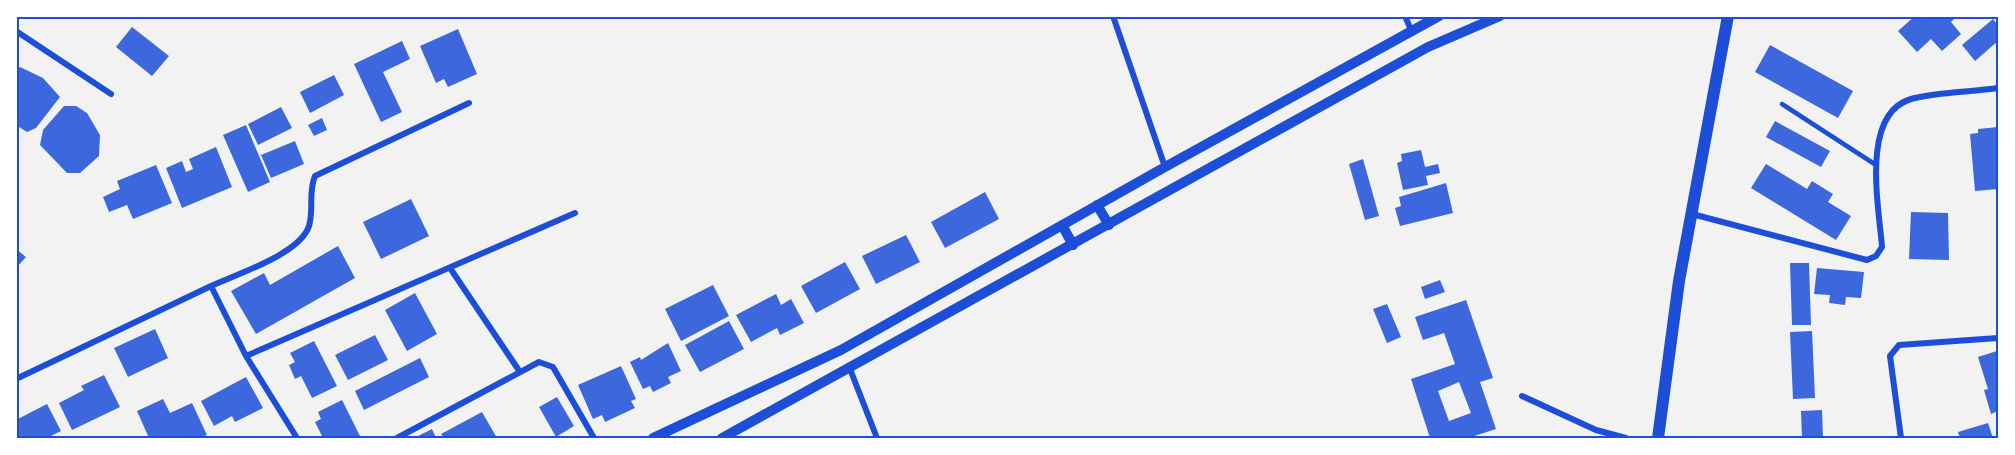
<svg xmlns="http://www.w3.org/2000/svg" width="2015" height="455" font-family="'Source Sans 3',sans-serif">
<rect width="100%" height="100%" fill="#f2f2f2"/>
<path fill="#3d67dc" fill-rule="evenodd" d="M1915 16H1957L1951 22 1961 34 1942 51 1931 39 1917 52 1898 31Z
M1993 19 1998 25V41L1975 61 1962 45Z
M132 27 169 56 152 76 116 47Z
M458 29 477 74 448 87 444 79 436 83 420 46Z
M402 41 410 59 383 72 402 112 381 122 354 64Z
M1770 45 1853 91 1838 118 1755 72Z
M20 67 43 78 60 97 36 128 27 132 16 125V71Z
M334 75 344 95 310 113 300 92Z
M64 106H76L87 113 100 135 99 156 80 173H67L40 145 43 130Z
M281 107 292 128 258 145 248 124Z
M322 118 327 130 314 136 308 125Z
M1775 121 1830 151 1821 167 1766 137Z
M246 125 270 182 248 192 223 135Z
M1998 127V189L1975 191 1970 134 1978 133V129Z
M295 141 304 164 271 178 261 155Z
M216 147 232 187 182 208 166 168 182 161 186 172 193 169 189 159Z
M1421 150 1425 167 1438 164 1440 173 1426 176 1428 185 1403 190 1397 163 1402 161 1401 154Z
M1363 159 1379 216 1365 220 1349 164Z
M1766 164 1807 189 1812 181 1833 194 1828 202 1851 216 1836 240 1751 188Z
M156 165 172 203 133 219 127 205 109 212 103 197 120 189 117 181Z
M1446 183 1453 213 1400 226 1395 208 1401 206 1399 197Z
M985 192 999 219 945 248 931 222Z
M411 199 429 236 381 259 363 222Z
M1911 212 1948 213 1949 260 1909 259Z
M906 235 920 262 876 284 862 256Z
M338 246 355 278 256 334 231 291 264 273 270 285Z
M16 249 26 257 16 268Z
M845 262 860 289 816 313 801 286Z
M1790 263H1809L1811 325H1792Z
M1817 268 1864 272 1861 298 1846 297 1845 305 1829 303 1830 295 1814 294Z
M1440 280 1445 292 1425 299 1421 287Z
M713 285 729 316 681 341 665 309Z
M415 293 437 334 407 351 385 310Z
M776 294 781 305 791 299 804 323 780 335 777 328 751 342 736 315Z
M1466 300 1493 378 1480 382 1496 429 1468 438H1430L1411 379 1455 364 1444 333 1423 340 1415 317ZM1459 382 1471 413 1449 421 1438 391Z
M1387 304 1401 337 1387 343 1373 309Z
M729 321 744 349 700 372 685 345Z
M155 329 168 358 128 377 114 348Z
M1812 331 1815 398 1793 399 1790 332Z
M375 335 388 360 348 380 335 355Z
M314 341 337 386 312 398 301 376 295 379 289 365 295 362 290 353Z
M668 343 681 371 668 377 671 383 653 392 650 386 643 389 630 362 640 357 641 360Z
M1997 351 1998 411 1991 414 1984 390 1988 389 1978 357Z
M420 358 429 377 364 410 355 391Z
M621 366 636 399 631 401 635 408 605 422 602 415 593 419 578 385Z
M104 375 120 407 72 430 59 403 84 390 81 386Z
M246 377 263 408 235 422 232 416 214 426 201 401Z
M557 397 574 426 556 437 539 407Z
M163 399 170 413 192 403 207 435 199 438H149L137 411Z
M342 400 361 438H323L315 422 321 419 318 412Z
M47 404 61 431 47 438H16V420Z
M1822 410 1823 438H1802L1801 411Z
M482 412 497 438H444L441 434Z
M1988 423 1993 438H1960L1958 432Z
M432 429 436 438H414Z"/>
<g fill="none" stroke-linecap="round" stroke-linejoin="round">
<path stroke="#1d4ed8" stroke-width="4.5" d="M1782 104 1876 165"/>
<path stroke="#1d4ed8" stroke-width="6" d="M1113 16 1165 167
M1405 16 1411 30
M16 31 111 94
M1692 214 1867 260 1876 256 1882 247C1879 207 1860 114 1911 99 1935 92 1972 92 1998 88
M450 268 520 372
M211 286C237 274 300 254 309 226 314 210 308 192 315 176L469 103
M246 356 575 213
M850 369 877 438
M16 379 211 286 246 356 297 438
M1522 396 1596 430 1626 438
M397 438 539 362 553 367 594 438
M1901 438 1890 356 1899 345 1998 338"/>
<path stroke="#1d4ed8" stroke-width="10" d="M1097 205 1109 225
M1062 225 1073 245
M653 438 841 350 1165 167 1439 16
M722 438 1428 47 1500 16"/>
<path stroke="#1d4ed8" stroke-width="12" d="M1658 438 1679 281 1728 16"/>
</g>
<rect width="2015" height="455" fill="none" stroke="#ffffff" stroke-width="36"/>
<rect x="18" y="18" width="1979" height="419" fill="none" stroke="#1d4ed8" stroke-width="2"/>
</svg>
